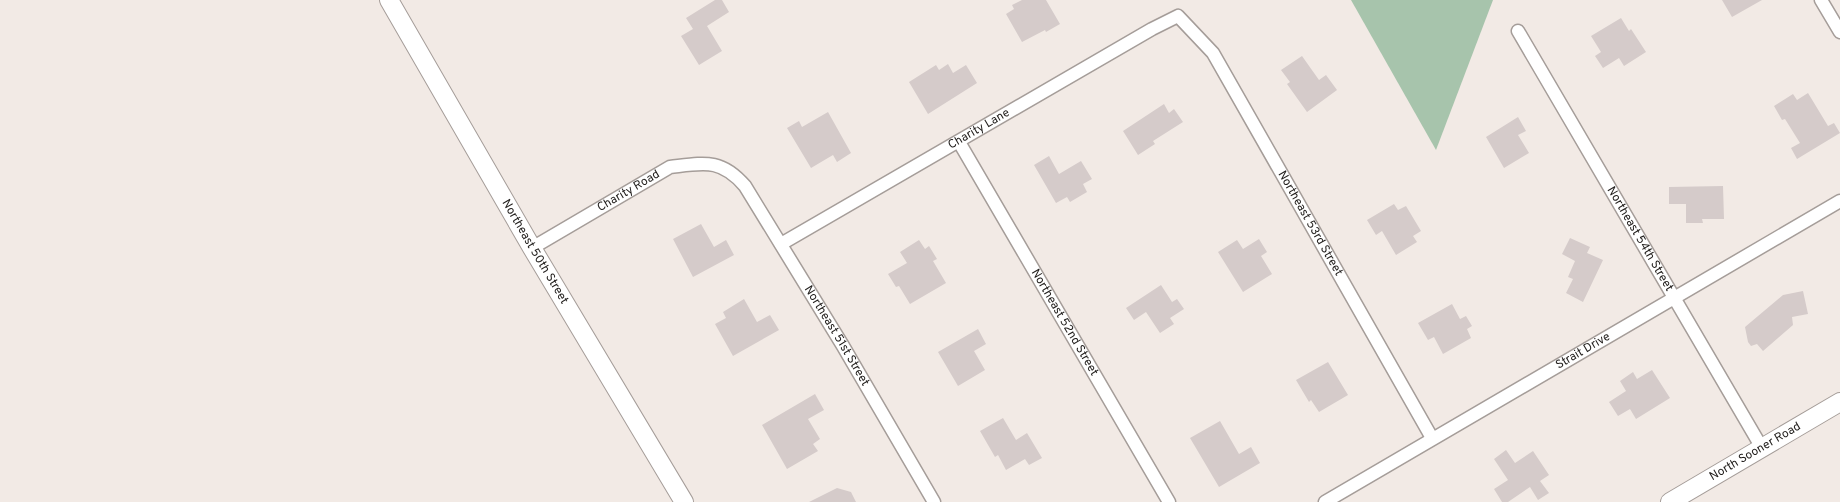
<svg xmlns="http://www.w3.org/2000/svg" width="1840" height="502" font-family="Overpass,sans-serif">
<rect width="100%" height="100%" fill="#f2eae5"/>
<path fill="#a7c4ac" d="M1351 0H1493L1436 150Z"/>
<path fill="#d5cbca" d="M715 0H722L729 12 707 26 722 51 699 65 681 36 693 29 686 18Z
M1022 0H1046L1060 24 1046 32 1045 30 1022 42 1006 14 1014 9 1012 5Z
M1722 0H1762L1732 17Z
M1621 18 1629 31 1631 29 1646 52 1624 66 1619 58 1603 68 1595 56 1601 52 1591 36Z
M1302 56 1319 80 1326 75 1337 90 1307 112 1287 84 1290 82 1281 70Z
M948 64 953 73 966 65 977 83 928 114 909 82 936 65 939 70Z
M1808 93 1828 126 1834 123 1840 133 1797 159 1791 148 1800 143 1785 119 1782 120 1774 106 1793 94 1797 100Z
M1164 104 1169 113 1174 109 1183 122 1153 141 1155 144 1138 155 1123 131Z
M828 112 851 153 837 162 833 155 811 168 787 128 799 121 802 127Z
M1518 117 1526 131 1518 135 1529 153 1504 168 1486 137Z
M1049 156 1059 174 1081 161 1092 179 1083 184 1087 192 1070 202 1067 197 1056 203 1034 165Z
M1723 186 1724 219H1702L1703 223H1686V204H1669V187Z
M1394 204 1398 210 1406 206 1421 231 1413 236 1417 242 1396 255 1382 231 1376 235 1367 220Z
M701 224 714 247 726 240 734 255 693 277 673 239Z
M1570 238 1590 247 1587 253 1603 260 1583 302 1566 293 1573 279 1568 277 1575 261 1562 254Z
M1259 239 1267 252 1261 256 1272 274 1243 292 1218 252 1237 240 1243 249Z
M919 240 925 249 929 246 937 259 933 261 946 283 910 304 899 286 896 287 888 274 907 263 900 252Z
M1161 285 1172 302 1177 299 1184 309 1170 318 1174 324 1160 333 1146 312 1134 320 1126 308Z
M1803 291 1808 314 1792 317 1793 325 1763 351 1757 344 1751 346 1748 342 1745 327 1783 295Z
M744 299 757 322 770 315 779 330 733 356 715 324 726 318 723 312Z
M1452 304 1460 319 1466 316 1472 326 1467 329 1471 338 1443 354 1434 337 1428 340 1418 323Z
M978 329 986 344 974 351 985 370 958 386 938 352Z
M1328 362 1348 395 1319 412 1311 400 1309 402 1296 380Z
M1652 370 1670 398 1636 419 1630 409 1618 416 1609 402 1626 391 1620 381 1633 372 1637 379Z
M815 394 824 410 808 419 820 439 813 444 818 451 787 469 762 425Z
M1003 418 1016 440 1027 433 1042 458 1029 465 1025 459 1006 470 998 455 995 457 980 431Z
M1220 421 1239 454 1251 447 1260 463 1219 487 1190 438Z
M1506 450 1515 463 1533 451 1549 475 1540 481 1549 493 1538 500 1530 487 1508 502H1502L1494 489 1508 480 1494 459Z
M837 488 851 492 856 502H809Z"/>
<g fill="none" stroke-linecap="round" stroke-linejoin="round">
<g stroke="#a59d99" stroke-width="15">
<g id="street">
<path d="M1821 0 1840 32"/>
<path id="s1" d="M1518 31 1762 448"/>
<path id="s2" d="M959 142 1169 502"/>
<path id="s3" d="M781 244 1152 29 1178 16 1213 53 1432 438"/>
<path id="s4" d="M532 248 670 167C704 163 721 158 745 186L843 346 934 502"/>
<path id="s5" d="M1325 502 1840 201"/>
</g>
</g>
<g stroke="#a59d99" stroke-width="20">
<g id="secondary">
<path id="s6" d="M389 0 532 248 684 502"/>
<path id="s7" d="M1670 502 1840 402"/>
</g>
</g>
<use href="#street" stroke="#fff" stroke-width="12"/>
<use href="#secondary" stroke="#fff" stroke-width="18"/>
</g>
<g text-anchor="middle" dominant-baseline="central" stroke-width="5" stroke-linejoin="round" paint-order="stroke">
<g font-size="12" fill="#24211f" stroke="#f2eae5">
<text stroke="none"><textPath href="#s3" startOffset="229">Charity Lane</textPath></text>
<text stroke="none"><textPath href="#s4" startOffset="112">Charity Road</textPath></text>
<text stroke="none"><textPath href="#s3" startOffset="705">Northeast 53rd Street</textPath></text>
<text stroke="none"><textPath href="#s1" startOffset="241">Northeast 54th Street</textPath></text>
<text stroke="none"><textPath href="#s6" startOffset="291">Northeast 50th Street</textPath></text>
<text stroke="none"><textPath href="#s2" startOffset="209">Northeast 52nd Street</textPath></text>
<text stroke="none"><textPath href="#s4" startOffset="418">Northeast 51st Street</textPath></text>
<text stroke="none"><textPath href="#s5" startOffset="299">Strait Drive</textPath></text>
<text stroke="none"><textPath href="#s7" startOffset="99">North Sooner Road</textPath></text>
</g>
</g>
</svg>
